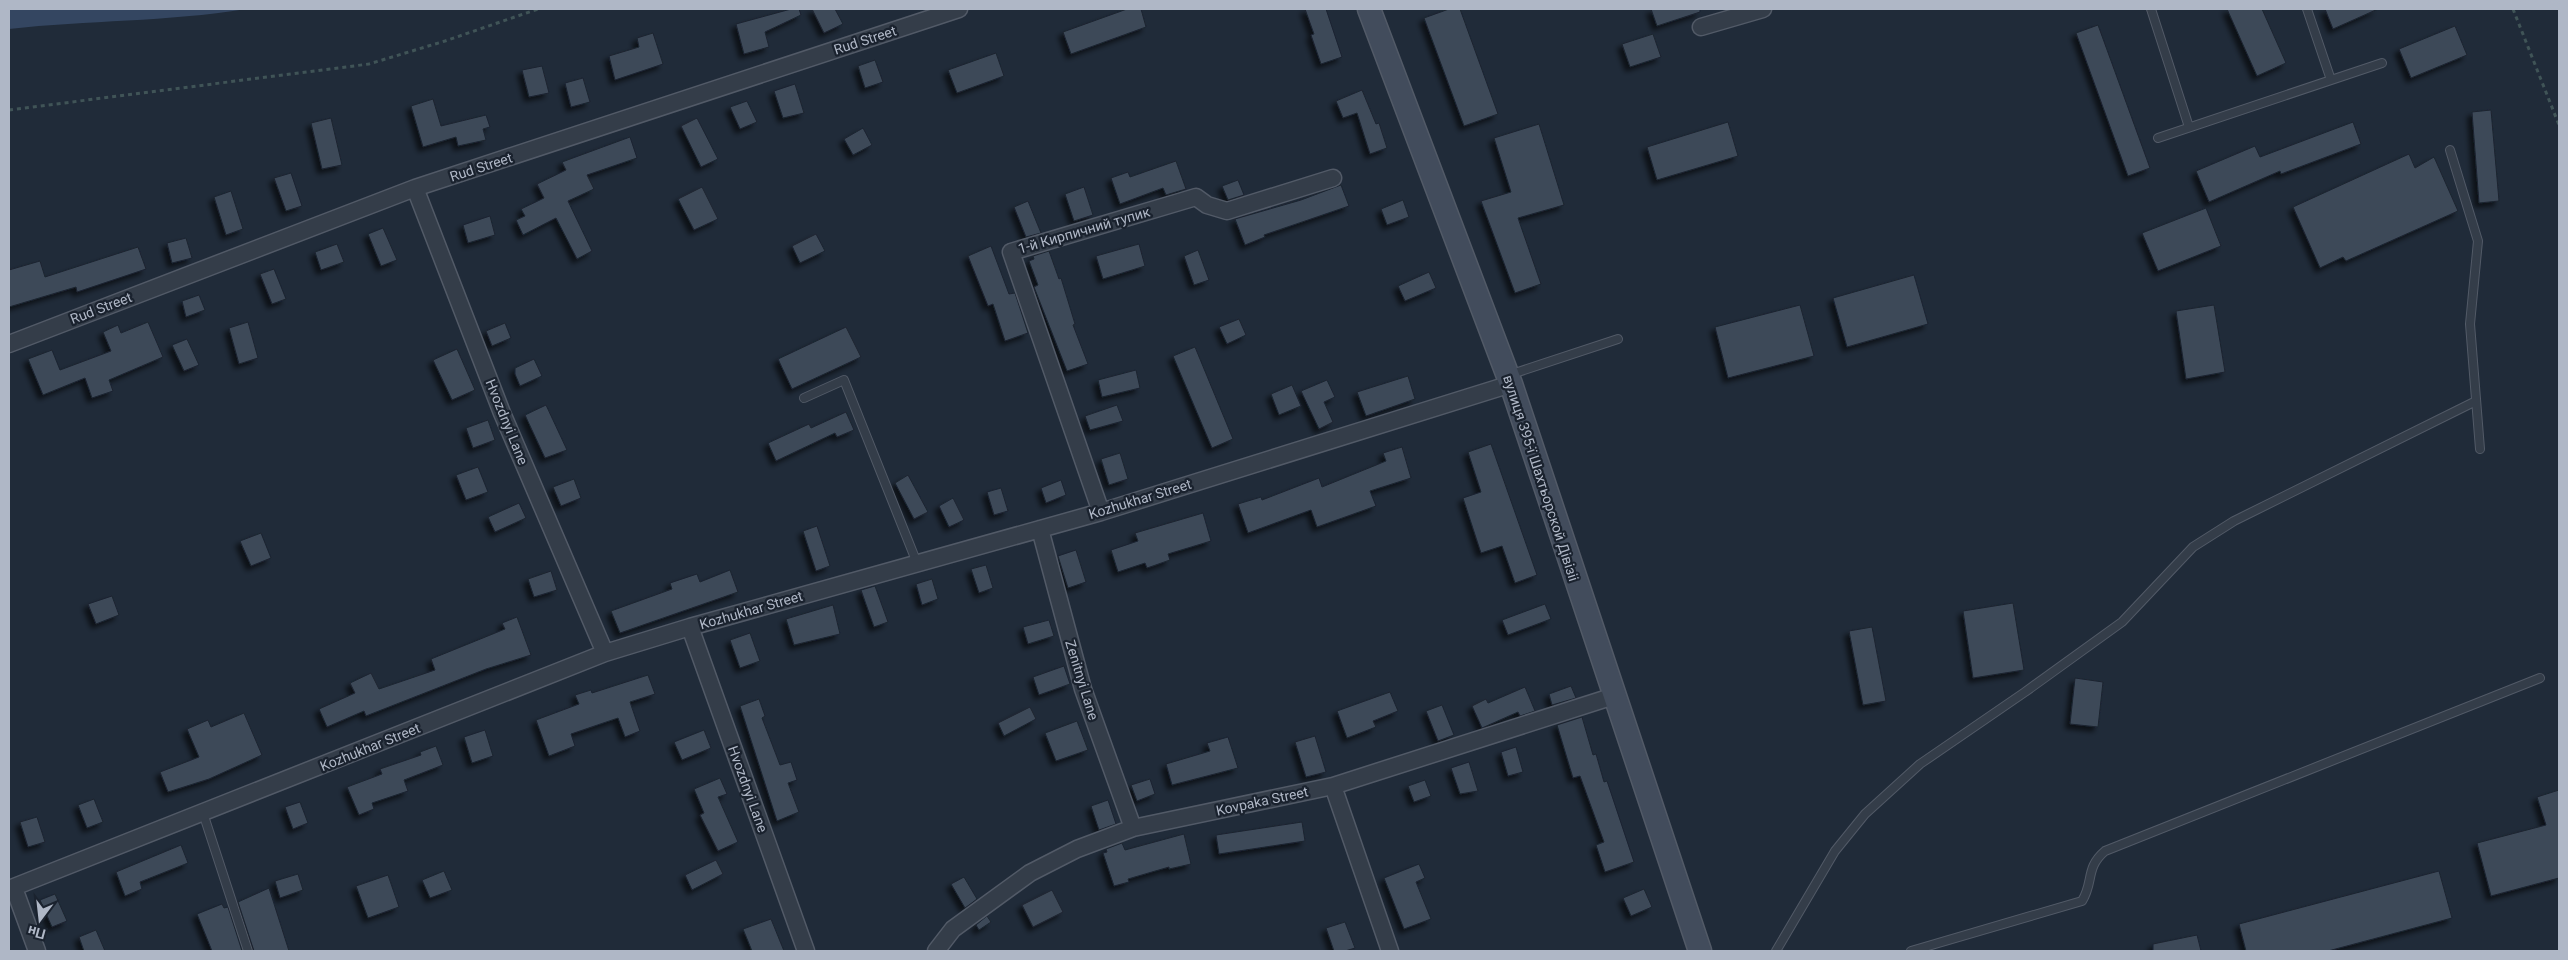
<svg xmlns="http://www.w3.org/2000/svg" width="2568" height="960" font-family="Roboto,sans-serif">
<defs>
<filter id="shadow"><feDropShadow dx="-4.5" dy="4.5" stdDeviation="2.5" flood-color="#0009"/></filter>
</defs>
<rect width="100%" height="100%" fill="#202b39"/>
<path fill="#344661" d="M9 9H246C167 22 88 20 9 29Z"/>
<path fill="#3c4959" stroke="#1c2430" filter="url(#shadow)" d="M791 9H799L801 15 765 32 769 47 744 54 736 24Z
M812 9H835L843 24 824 33Z
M1127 9H1141L1146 27 1071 54 1063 32Z
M1305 9H1326L1342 57 1321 64 1311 35 1314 34Z
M1449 9H1460L1498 114 1464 126 1424 18Z
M1651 9H1700V12L1657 26Z
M2227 9H2262L2286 63 2257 76Z
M2325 9H2378L2333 29Z
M2098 25 2150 168 2128 176 2076 33Z
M2455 26 2467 55 2411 78 2399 49Z
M653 33 663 64 615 80 609 56 639 47 637 38Z
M1653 34 1661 57 1630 67 1622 44Z
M996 53 1004 76 957 93 948 70Z
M875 60 883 82 865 88 858 66Z
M542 66 549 93 529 97 522 70Z
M583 78 590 102 571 107 565 83Z
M795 84 804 113 783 118 774 91Z
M1362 90 1376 124 1379 123 1387 148 1370 154 1357 113 1343 118 1336 101Z
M433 99 441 126 486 115 490 127 483 129 486 140 458 146 456 137 423 147 411 106Z
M747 101 757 122 740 129 730 107Z
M2491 110 2499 201 2479 203 2472 112Z
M331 118 342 165 322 169 311 123Z
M697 118 718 159 701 167 681 126Z
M1728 122 1738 156 1657 180 1647 147Z
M2353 122 2361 144 2281 174 2280 171 2209 202 2196 171 2255 146 2260 157Z
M1539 124 1564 205 1518 218 1541 284 1515 293 1481 201 1511 192 1494 138Z
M863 128 872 145 853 155 844 139Z
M630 137 637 158 587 175 594 189 568 201 592 251 577 259 556 218 523 235 516 220 525 216 521 209 544 198 537 184 566 170 562 162Z
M2409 154 2415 168 2434 157 2458 211 2346 261 2343 257 2320 268 2293 207Z
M1176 161 1186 189 1166 195 1163 188 1120 204 1111 178 1128 172 1130 177Z
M291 173 302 206 286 211 274 178Z
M1238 180 1244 195 1228 200 1222 186Z
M1341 185 1349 206 1264 235 1265 237 1245 245 1235 219 1301 200Z
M702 187 718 219 694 230 678 199Z
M1084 187 1093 215 1074 221 1065 194Z
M231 191 243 229 226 235 214 197Z
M1403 200 1409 217 1387 225 1381 209Z
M1028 201 1041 233 1026 237 1014 207Z
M2206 208 2221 246 2158 271 2142 233Z
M490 216 495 235 468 243 463 225Z
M383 228 397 260 381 266 368 234Z
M816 234 825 251 800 263 792 246Z
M186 238 192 258 172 263 167 243Z
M337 244 344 262 321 270 315 252Z
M1139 244 1145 266 1103 279 1096 256Z
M991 246 1009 294 1015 293 1028 333 1005 341 993 304 988 306 968 256Z
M138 247 146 269 77 292 76 287 9 307V270L40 261 45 277Z
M1198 250 1209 280 1194 285 1184 256Z
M1049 251 1059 279 1061 278 1075 324 1073 325 1088 364 1067 371 1034 287 1038 285 1029 261 1034 259 1033 256Z
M274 269 286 299 272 304 260 274Z
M1429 272 1436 288 1405 301 1398 286Z
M1914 275 1928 324 1847 347 1833 298Z
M199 295 205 310 186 317 182 301Z
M1800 305 1814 356 1728 378 1715 327Z
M2214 305 2225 372 2186 379 2176 311Z
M1239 319 1246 335 1227 344 1219 327Z
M148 322 163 357 109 380 113 391 92 398 85 378 43 395 28 359 52 350 60 370 111 351 103 332 118 325 121 333Z
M248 322 258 358 239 364 229 328Z
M505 323 511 338 492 346 486 331Z
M846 327 861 357 792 389 778 359Z
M187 339 199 365 184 371 172 345Z
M1195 347 1233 439 1212 448 1173 356Z
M457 349 475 390 452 400 433 360Z
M534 359 542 376 520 386 515 374V368Z
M1136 370 1140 388 1102 397 1098 380Z
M1408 376 1415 399 1366 416 1357 392Z
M1327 380 1335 397 1324 402 1333 422 1319 429 1301 391Z
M1292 385 1301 406 1279 415 1271 394Z
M546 405 567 450 545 458 525 415Z
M1117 405 1123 421 1090 430 1085 416Z
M846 412 854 430 837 437 835 433 776 461 768 443 809 424 811 428Z
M488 420 495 440 473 448 466 428Z
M1491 444 1537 575 1515 583 1502 546 1481 553 1463 498 1481 492 1468 452Z
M1402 447 1411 478 1370 491 1376 506 1317 527 1311 510 1248 533 1238 504 1261 497 1262 500 1319 478 1322 487 1386 461 1383 453Z
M1120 453 1128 479 1109 485 1101 459Z
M478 467 488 492 466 500 456 475Z
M908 475 928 512 914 519 895 483Z
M574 479 581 498 561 506 553 487Z
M1061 480 1066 495 1046 503 1041 488Z
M1001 488 1008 511 994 515 987 492Z
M953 498 964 520 949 527 939 506Z
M519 503 526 518 495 532 488 517Z
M1203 513 1211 541 1168 554 1170 560 1147 568 1145 563 1118 572 1111 550 1138 541 1135 533Z
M817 526 830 566 816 571 803 531Z
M261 533 271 558 251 566 240 541Z
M1076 550 1086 582 1068 588 1058 556Z
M986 565 993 588 979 593 971 569Z
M730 570 738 592 620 633 611 611 672 589 670 583 697 574 700 582Z
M551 571 557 590 534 597 528 579Z
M932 579 938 599 922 605 916 584Z
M875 586 888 622 874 627 861 590Z
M112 596 119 615 96 624 88 604Z
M2013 603 2024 670 1973 678 1963 611Z
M1545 604 1551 619 1508 635 1502 620Z
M833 605 840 634 794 645 786 619Z
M517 617 531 655 486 669 366 716 364 711 327 727 319 709 355 693 350 683 371 673 379 689 435 670 431 659 505 629 502 623Z
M1049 620 1054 636 1028 644 1023 627Z
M1872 627 1886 701 1863 705 1849 631Z
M750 633 760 661 740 668 730 640Z
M1064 666 1070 684 1039 695 1033 677Z
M648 675 655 694 630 702 640 731 625 737 618 718 571 734 575 746 549 756 536 720 579 704 575 695 591 690 592 693Z
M2075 678 2103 682 2098 727 2070 724Z
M1571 686 1576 698 1552 705 1549 694Z
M1525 687 1535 711 1520 716 1518 712 1482 728 1472 706 1486 699 1488 703Z
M1390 692 1398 711 1373 721 1376 727 1347 738 1337 711Z
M759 699 765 716 762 718 780 765 791 762 797 780 788 783 799 812 777 821 740 706Z
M1442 705 1454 735 1438 741 1426 711Z
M1030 707 1036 719 1004 736 998 723Z
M244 713 262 755 209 779 168 792 160 772 199 757 187 729 208 720 211 727Z
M1582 717 1593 755 1596 754 1604 782 1607 781 1634 862 1605 872 1596 845 1604 842 1580 776 1573 778 1557 725Z
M1077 721 1088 750 1056 761 1045 733Z
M485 730 493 756 472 763 464 737Z
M704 730 711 748 682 760 674 742Z
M1315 736 1326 772 1306 777 1295 742Z
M1228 737 1238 768 1172 785 1166 764 1210 751 1207 743Z
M436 746 443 765 404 780 408 791 372 803 374 809 359 815 347 787 382 774 380 769 421 755 420 752Z
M1516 747 1523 772 1508 776 1501 752Z
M1469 762 1478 791 1460 794 1451 768Z
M720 778 727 794 718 797 738 842 718 851 700 815 704 813 694 789Z
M1150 779 1155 794 1137 801 1131 785Z
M1425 780 1431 796 1414 802 1408 786Z
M2559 790V878L2491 896 2477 843 2546 825 2537 797Z
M94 799 103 822 87 828 78 805Z
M1108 800 1116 824 1099 830 1091 806Z
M300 802 308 823 293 829 285 807Z
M37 817 45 842 28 847 20 822Z
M1302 822 1305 841 1219 854 1216 835Z
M1184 834 1191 864 1169 869V867L1128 879 1129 882 1114 886 1103 853 1107 852 1106 849 1122 843 1125 850Z
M181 845 188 863 140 882 142 889 125 896 116 872Z
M716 860 723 874 692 890 685 875Z
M1419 864 1425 878 1416 882 1431 919 1404 929 1384 878Z
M444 871 452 890 430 898 422 880Z
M2439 871 2452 918 2328 951H2246L2239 924Z
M298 874 303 890 280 898 275 881Z
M388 875 399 907 368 918 356 886Z
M964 877 977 899 965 908 951 884Z
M269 888 289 951H254L238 902Z
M1644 889 1652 907 1631 916 1623 898Z
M1052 890 1063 912 1033 927 1022 905Z
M55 894 67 921 52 927 40 900Z
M222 904 224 908 228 907 242 951H212L197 914Z
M987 916 991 922 979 930 976 925Z
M771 919 784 951H752L743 929Z
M1345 922 1355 948 1345 951H1334L1326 928Z
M96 930 105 951H84L79 937Z
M2197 935 2201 951H2153V944Z"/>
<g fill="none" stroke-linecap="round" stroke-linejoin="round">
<g stroke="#525a67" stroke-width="10">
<path id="lane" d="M2151 9 2189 127
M2307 9 2331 80
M2158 138 2382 63
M2450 150 2478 241 2470 324 2480 449
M1509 375 1618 339
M804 398 844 380 917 563
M203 813 248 951
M1776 951 1835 851 1865 814 1920 764 2025 692 2122 622 2193 547 2234 521 2476 401
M1911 951 2082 901C2094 882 2085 868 2105 851L2540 678"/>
</g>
<g stroke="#525a67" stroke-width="19">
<path id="street" d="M1701 27 1763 9
M415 188 502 413 605 653
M9 344 415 188 959 9
M1101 512 1011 252 1196 197 1207 205 1227 211 1333 178
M1040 529 1083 689 1133 828
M690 627 806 951
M1333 786 1390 951
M14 888 37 951
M9 889 605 653 690 627 1101 512 1511 384
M936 951 953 929 1030 873 1077 849 1133 828 1333 786 1614 696"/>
</g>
<g stroke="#525a67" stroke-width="25">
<path id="secondary" d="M1369 9 1511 384 1700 951"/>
</g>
<path stroke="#405457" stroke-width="3" stroke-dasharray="4 4" stroke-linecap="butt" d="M2513 9 2559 125
M9 110 369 64 445 41 538 9"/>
<use href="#lane" stroke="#343d49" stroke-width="8"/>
<use href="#street" stroke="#343d49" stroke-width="16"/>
<use href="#secondary" stroke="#424c5c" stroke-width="22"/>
</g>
<g text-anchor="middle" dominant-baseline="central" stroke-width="4.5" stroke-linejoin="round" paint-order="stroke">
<g font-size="14" fill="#afb7c6" stroke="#1a222e">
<text transform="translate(865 40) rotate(-18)">Rud Street</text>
<text transform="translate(481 167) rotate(-18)">Rud Street</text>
<text transform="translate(1084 230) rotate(-16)">1-й Кирпичний тупик</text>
<text transform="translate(101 308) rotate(-21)">Rud Street</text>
<text transform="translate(507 422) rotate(68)">Hvozdnyi Lane</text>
<text transform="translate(1541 478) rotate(72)">вулиця 395-ї Шахтьорской Дівізіі</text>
<text transform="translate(1140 499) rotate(-17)">Kozhukhar Street</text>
<text transform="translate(751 610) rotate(-16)">Kozhukhar Street</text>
<text transform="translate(1082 680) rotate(73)">Zenitnyi Lane</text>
<text transform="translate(370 747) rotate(-22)">Kozhukhar Street</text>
<text transform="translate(748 789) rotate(70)">Hvozdnyi Lane</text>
<text transform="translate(1262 801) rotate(-12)">Kovpaka Street</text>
</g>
</g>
<rect width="2568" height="960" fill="none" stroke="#afb7c6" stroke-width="20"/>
<g transform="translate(40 920) rotate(195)" stroke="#1a222e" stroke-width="4" paint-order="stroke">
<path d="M0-4L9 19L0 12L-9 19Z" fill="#afb7c6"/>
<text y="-8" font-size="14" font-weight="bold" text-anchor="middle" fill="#afb7c6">Пн</text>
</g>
</svg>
